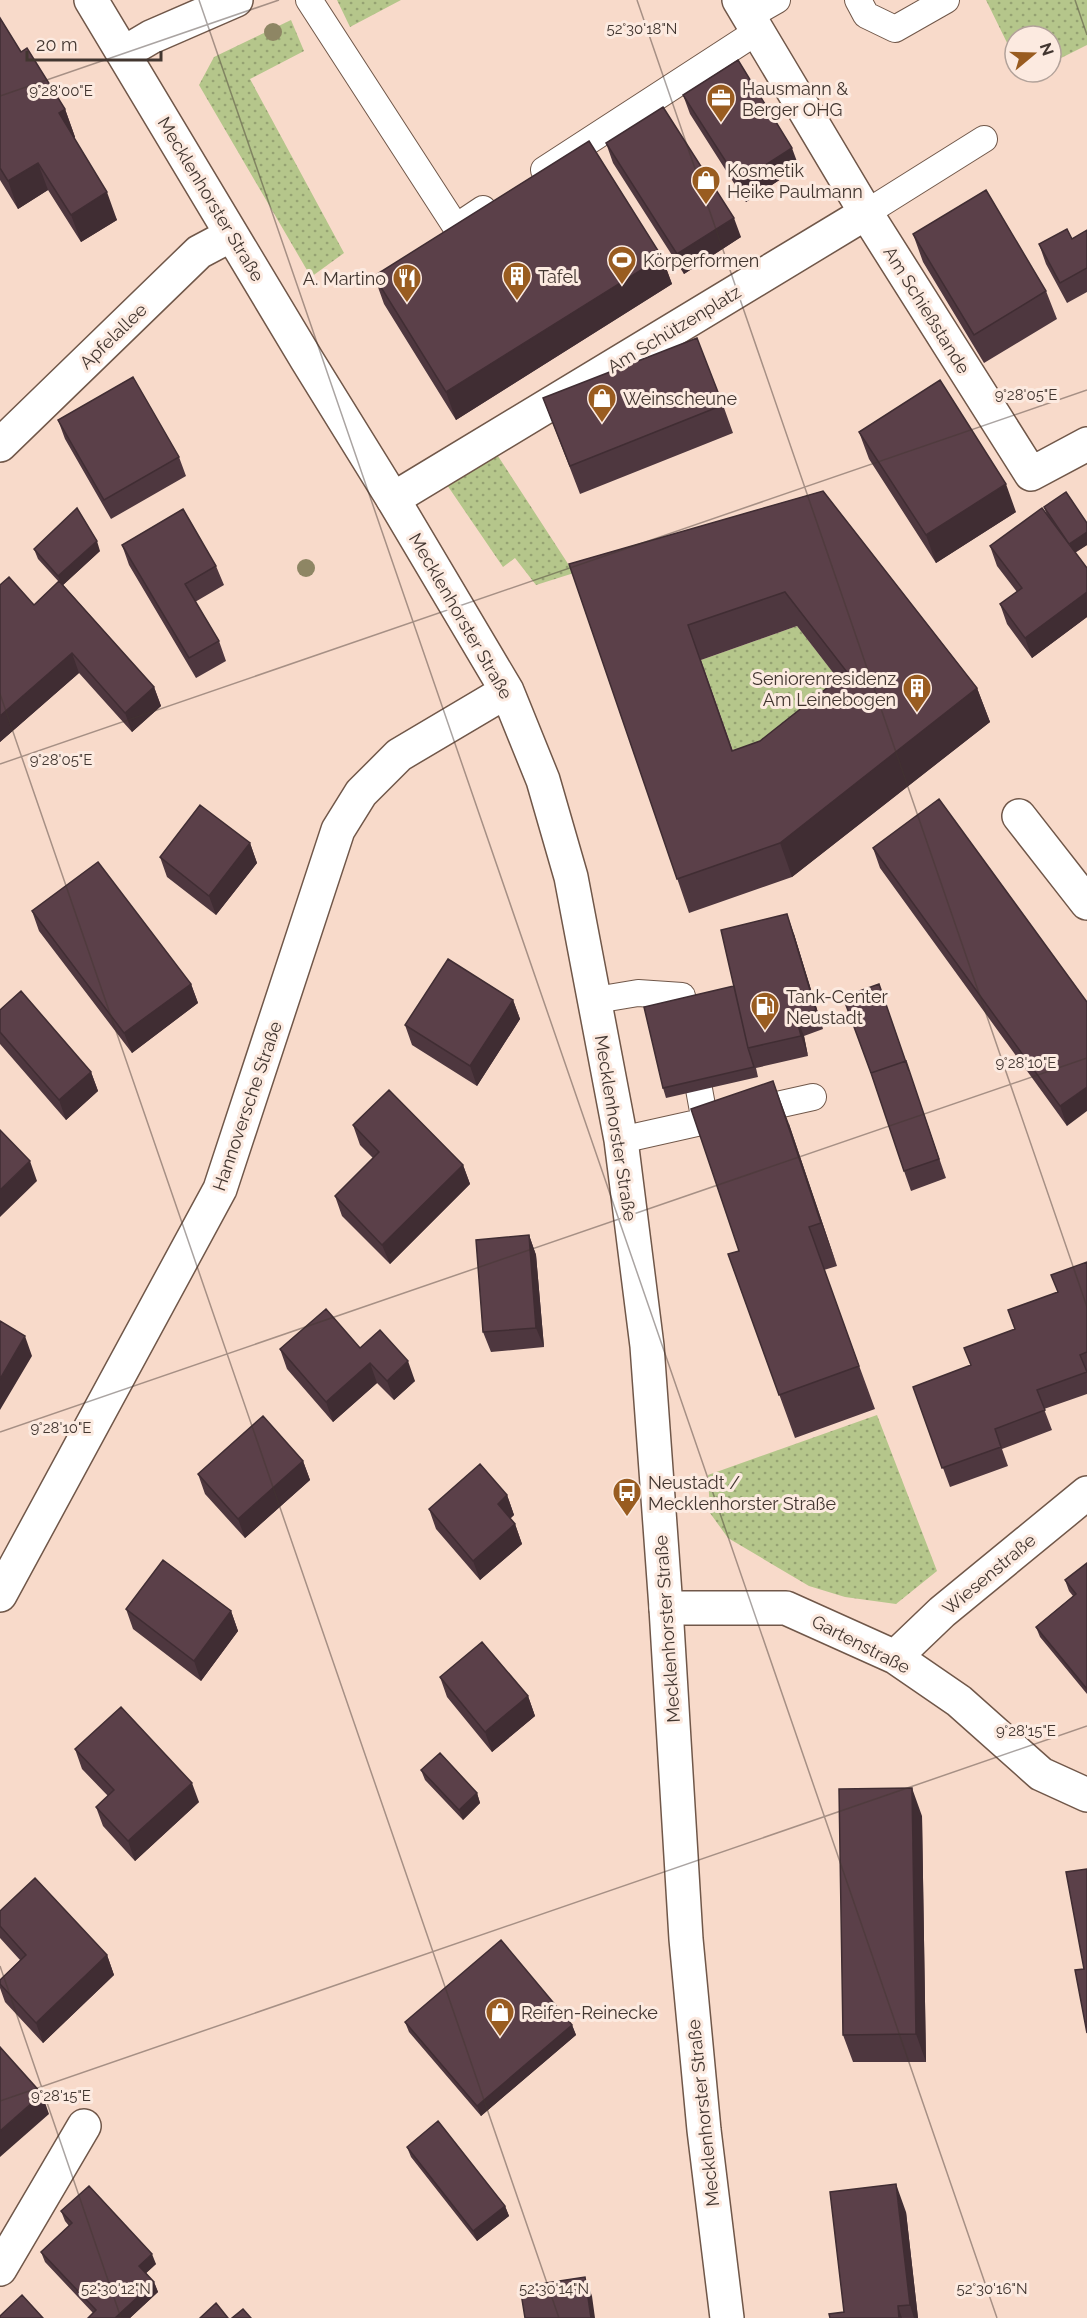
<svg xmlns="http://www.w3.org/2000/svg" width="1087" height="2318" font-family="Raleway,sans-serif">
<defs>
<pattern id="grass-dots" width="8" height="8" patternUnits="userSpaceOnUse" patternTransform="scale(1.5)"><rect width="8" height="8" fill="#b5c68b"/><path d="M2 2h.1M6 6h.1" fill="none" stroke="#95a272" stroke-width="1.8" stroke-linecap="round"/></pattern>
</defs>
<rect width="100%" height="100%" fill="#f8daca"/>
<path fill="url(#grass-dots)" d="M337 0H401L350 27Z
M986 0H1087V45L1051 63V36H1015V59Z
M291 20 304 51 250 79 344 253 311 277 199 85 214 57Z
M496 453 574 573 536 585 515 558 503 567 445 482Z
M797 626 860 707 745 785 701 660Z
M877 1415 937 1571 896 1604 845 1597 809 1586 728 1538 710 1513 708 1475Z"/>
<g fill="none" stroke-linecap="round" stroke-linejoin="round">
<g stroke="#705749" stroke-width="28">
<path id="lane" d="M309 0 456 227 483 209
M858 0 866 15 895 29 946 0
M749 16 777 0
M544 170 758 31
M866 213 984 139
M596 1000 638 993 682 996 705 1122
M621 1140 813 1097"/>
</g>
<g stroke="#705749" stroke-width="36">
<path id="street" d="M124 53 151 37 236 0
M866 213 1031 474 1087 444
M0 445 199 252 231 235
M393 499 866 213 739 0
M1019 816 1087 903
M666 1608H786L895 1657 959 1701 1041 1774 1087 1795
M895 1657 942 1612 1087 1493
M0 2269 84 2126"/>
</g>
<g stroke="#705749" stroke-width="36">
<path id="secondary" d="M91 0 307 360 393 499 507 691 543 780 571 877 621 1140 647 1346 666 1608 686 1939 704 2130 727 2318
M0 1595 220 1189 338 830 361 793 399 755 507 691"/>
</g>
<use href="#lane" stroke="#fff" stroke-width="26"/>
<use href="#street" stroke="#fff" stroke-width="33"/>
<use href="#secondary" stroke="#fff" stroke-width="33"/>
</g>
<g fill="#8e8664">
<circle cx="273" cy="32" r="9"/>
<circle cx="306" cy="568" r="9"/>
</g>
<path fill="#4e373f" fill-rule="evenodd" d="M0 18 21 52 65 109 75 137 74 138 117 220 81 242 48 190 18 209 0 180Z
M683 95 799 167 746 202 690 114Z
M606 143 741 237 684 274 613 163Z
M1087 230V292L1067 303 1046 264 1039 244 1072 239Z
M913 234 1046 291 1057 319 984 363 923 262Z
M662 257 672 284 456 420 384 304 374 276Z
M543 398 723 405 733 433 580 494Z
M58 420 179 457 186 476 111 519 65 439Z
M859 432 1016 512 936 563 869 459Z
M823 491 977 688 990 722 792 877 689 913 569 564ZM797 626 838 679 760 741 733 751 701 660Z
M1044 507 1087 523V545L1075 553 1087 568V617L1032 658 1007 624 1000 604 1017 592 997 566 990 546 1047 515Z
M122 545 216 566 224 585 195 602 219 641 226 661 196 678 129 565Z
M34 549 100 551 63 585 154 687 161 706 132 732 79 673 0 742V585L34 605 59 582 38 559Z
M250 843 257 863 216 915 167 877 160 857Z
M873 848 1087 1002 1067 1126 880 868Z
M32 911 191 984 198 1003 132 1053 39 931Z
M794 934 823 1029 804 1036 808 1056 756 1068 758 1077 666 1098 663 1088 734 986Z
M879 984 946 1178 911 1191 904 1171Z
M513 1000 520 1019 477 1086 412 1045 405 1025Z
M0 1010 91 1072 98 1091 66 1120 0 1044Z
M789 1124 837 1266 824 1270 875 1409 795 1438 728 1254 739 1251Z
M353 1125 463 1165 470 1184 390 1264 342 1216 335 1196 373 1158 360 1145Z
M529 1235 536 1255 544 1347 491 1352 483 1332Z
M1087 1262V1394L1044 1409 1052 1430 1002 1449 1008 1466 950 1487 913 1387 971 1366 1015 1329 1057 1292Z
M360 1348 415 1381 394 1400 377 1383 333 1422 287 1369 280 1349Z
M303 1461 310 1480 245 1538 205 1494 198 1474Z
M507 1495 514 1515 510 1519 515 1524 522 1544 480 1580 436 1529 429 1509Z
M1087 1563V1694L1040 1637 1036 1627 1073 1596 1069 1591 1065 1580Z
M126 1609 231 1611 238 1631 201 1681 133 1629Z
M440 1677 528 1696 535 1716 492 1752 447 1697Z
M75 1749 199 1802 135 1861 103 1826 96 1807 108 1796 82 1769Z
M421 1770 477 1793 480 1803 463 1820 425 1780Z
M922 1816 926 2062H853L843 2035Z
M0 1911 107 1955 114 1975 43 2043 5 2002 0 1988V1980L20 1960 0 1938Z
M405 2022 572 2025 576 2035 481 2116 409 2032Z
M407 2147 505 2206 509 2216 477 2241 411 2157Z
M61 2211 156 2264 146 2273 154 2282 158 2292 130 2318H88L93 2313 45 2262 41 2252 69 2226 65 2221Z
M906 2212 918 2318H830L844 2312Z"/>
<path fill="#402d33" d="M65 109 75 137 69 141 59 113Z
M792 148 799 167 746 202 739 182Z
M38 163 48 190 18 209 8 181Z
M107 192 117 220 81 242 71 215Z
M734 218 741 237 684 274 677 254Z
M662 257 672 284 456 420 446 392Z
M1006 484 1016 512 936 563 926 535Z
M1087 532V545L1072 554 1069 544Z
M97 541 100 551 62 586 58 576Z
M1087 592V617L1032 658 1025 638Z
M72 653 79 673 0 742V716Z
M154 687 161 706 132 732 125 713Z
M977 688 990 722 792 877 780 843Z
M250 843 257 863 216 915 209 896Z
M787 914 794 934 823 1029 816 1010Z
M191 984 198 1003 132 1053 124 1033Z
M513 1000 520 1019 477 1086 470 1066Z
M796 1016 804 1036 808 1056 801 1036Z
M91 1072 98 1091 66 1120 59 1100Z
M773 1081 789 1124 837 1266 821 1223Z
M1087 1087V1111L1067 1126 1060 1106Z
M30 1161 37 1181 0 1217V1190Z
M463 1165 470 1184 390 1264 382 1245Z
M529 1235 536 1255 544 1347 536 1328Z
M25 1336 32 1356 0 1410V1379Z
M408 1361 415 1381 394 1400 387 1381Z
M370 1363 377 1383 333 1422 326 1402Z
M303 1461 310 1480 245 1538 238 1519Z
M507 1495 514 1515 505 1523 498 1504Z
M515 1524 522 1544 480 1580 473 1561Z
M231 1611 238 1631 201 1681 194 1661Z
M528 1696 535 1716 492 1752 485 1732Z
M192 1783 199 1802 135 1861 128 1841Z
M912 1788 922 1816 926 2062 916 2034Z
M477 1793 480 1803 463 1820 459 1810Z
M107 1955 114 1975 43 2043 36 2023Z
M572 2025 576 2035 481 2116 477 2106Z
M42 2094 49 2114 0 2157V2131Z
M896 2184 906 2212 918 2318H914L910 2305Z
M505 2206 509 2216 477 2241 473 2231Z
M152 2254 156 2264 143 2276 139 2266Z
M585 2277 592 2296 595 2318H591Z
M154 2282 158 2292 130 2318H115Z
M898 2306 902 2318H899Z"/>
<path fill="#5b4049" stroke="#402d33" stroke-width="1.5" fill-rule="evenodd" d="M0 18 21 52 27 48 65 109 59 113 107 192 71 215 38 163 8 181 0 168Z
M738 60 792 148 739 182 683 95Z
M663 107 734 218 677 254 606 143Z
M589 141 662 257 446 392 374 276Z
M986 190 1046 291 974 335 913 234Z
M1067 229 1072 239 1087 230V268L1060 283 1039 244Z
M697 338 723 405 570 466 543 398Z
M133 377 179 457 104 500 58 420Z
M940 380 1006 484 926 535 859 432Z
M823 491 977 688 780 843 677 879 569 564ZM785 592 847 672 760 741 732 751 688 625Z
M1066 492 1087 523V532L1069 544 1044 507Z
M77 508 97 541 58 576 34 549Z
M1042 508 1087 568V592L1025 638 1000 604 1022 588 990 546Z
M183 509 216 566 185 584 219 641 189 658 122 545Z
M9 577 34 605 59 581 154 687 125 713 72 653 0 716V585Z
M939 799 1087 1002V1087L1060 1106 873 848Z
M200 805 250 843 209 896 160 857Z
M98 862 191 984 124 1033 32 911Z
M787 914 816 1010 796 1016 801 1036 748 1048 721 930Z
M448 959 513 1000 470 1066 405 1025Z
M879 984 909 1071 906 1061 871 1073 843 997Z
M734 986 748 1048 754 1067 663 1088 644 1007Z
M21 991 91 1072 59 1100 0 1032V1010Z
M906 1061 939 1159 904 1171 871 1073Z
M773 1081 821 1223 809 1227 859 1366 779 1395 728 1254 739 1251 691 1109Z
M389 1090 463 1165 382 1245 335 1196 379 1152 353 1125Z
M0 1130 30 1161 0 1190Z
M529 1235 536 1328 483 1332 476 1240Z
M1087 1262V1352L1080 1355 1087 1372 1037 1390 1045 1410 995 1429 1001 1447 942 1468 913 1387 971 1365 964 1348 1015 1329 1008 1310 1058 1292 1051 1275Z
M326 1309 360 1348 380 1330 408 1361 387 1381 370 1363 326 1402 280 1349Z
M0 1321 25 1336 0 1379Z
M263 1416 303 1461 238 1519 198 1474Z
M480 1464 507 1495 498 1504 515 1524 473 1561 429 1509Z
M163 1560 231 1611 194 1661 126 1609Z
M1087 1563V1689L1036 1627 1076 1594 1065 1580Z
M482 1642 528 1696 485 1732 440 1677Z
M121 1707 192 1783 128 1841 96 1807 114 1790 75 1749Z
M440 1753 477 1793 459 1810 421 1770Z
M912 1788 916 2034 843 2035 839 1789Z
M1087 1869V2033L1075 1970 1084 1969 1066 1872Z
M35 1878 107 1955 36 2023 0 1984V1980L26 1955 0 1926V1911Z
M501 1940 572 2025 477 2106 405 2022Z
M0 2047 42 2094 0 2131Z
M438 2121 505 2206 473 2231 407 2147Z
M896 2184 910 2305 898 2306 899 2318H830L829 2314 844 2312 830 2192Z
M89 2186 152 2254 139 2266 154 2282 115 2318H88L96 2310 41 2252 72 2223 61 2211Z
M585 2277 591 2318H525L520 2287Z
M22 2295 43 2318H0V2316Z
M216 2303 228 2318H200Z
M243 2309 251 2318H232Z"/>
<path fill="none" stroke="#423630" stroke-width="1.5" stroke-opacity="0.45" d="M199 0 997 2318M637 0 1087 1307M1075 0 1087 35M0 96 279 0M0 694 559 2318M0 764 1087 390M0 1432 1087 1058M0 1966 121 2318M0 2101 1087 1726"/>
<defs>
<g id="office-pin" transform="scale(1.5)"><path d="M0 17L-7.5 6A9.5 9.5 0 1 1 7.5 6Z" fill="#995c20" stroke="#fceae0"/><path d="M-6-3h4V-5.5h4V-3h4V5H-6ZM-1-4.5V-3h2v-1.5ZM-6 0V1H6V0Z" fill="#fff"/></g>
<g id="shop-pin" transform="scale(1.5)"><path d="M0 17L-7.5 6A9.5 9.5 0 1 1 7.5 6Z" fill="#995c20" stroke="#fceae0"/><path d="M-5-2.5h2.3a2.7 3.5 0 0 1 5.4 0H5L5.5 6h-11ZM-1.5-2.5h3a1.5 2.3 0 0 0-3 0Z" fill="#fff"/></g>
<g id="stadium-pin" transform="scale(1.5)"><path d="M0 17L-7.5 6A9.5 9.5 0 1 1 7.5 6Z" fill="#995c20" stroke="#fceae0"/><path d="M0-5a6.5 5 0 1 0 0 10a6.5 5 0 1 0 0-10ZM-3.5-1.8h7v3.6h-7Z" fill="#fff"/></g>
<g id="building-pin" transform="scale(1.5)"><path d="M0 17L-7.5 6A9.5 9.5 0 1 1 7.5 6Z" fill="#995c20" stroke="#fceae0"/><path d="M-4-6H4V6H1V3H-1V6H-4ZM-2.5-4.3h1.7v1.8h-1.7ZM.8-4.3h1.7v1.8H.8ZM-2.5-1h1.7V.8h-1.7ZM.8-1h1.7V.8H.8Z" fill="#fff"/></g>
<g id="restaurant-pin" transform="scale(1.5)"><path d="M0 17L-7.5 6A9.5 9.5 0 1 1 7.5 6Z" fill="#995c20" stroke="#fceae0"/><path d="M-5-6h1v4h1v-4h1v4h1v-4h1v5L-1.5 .5V6h-2V.5L-5-1ZM5-6V6H3V1.5H1.5Q1.5-4 5-6Z" fill="#fff"/></g>
<g id="fuel-pin" transform="scale(1.5)"><path d="M0 17L-7.5 6A9.5 9.5 0 1 1 7.5 6Z" fill="#995c20" stroke="#fceae0"/><path d="M-5.5-6h7V0h2V4h1.3V-2.5L3-4.5l.8-.8L6-3V5H2.5V1h-1V6h-7ZM-4.2-4.7v3.2H.2V-4.7Z" fill="#fff"/></g>
<g id="bus-pin" transform="scale(1.5)"><path d="M0 17L-7.5 6A9.5 9.5 0 1 1 7.5 6Z" fill="#995c20" stroke="#fceae0"/><path d="M-5-6H5V4H4V6H2V4H-2V6H-4V4H-5ZM-3.5-4V0h7V-4ZM-3.5 1.2v1.5H-2V1.2ZM2 1.2v1.5H3.5V1.2Z" fill="#fff"/></g>
</defs>
<g fill-rule="evenodd">
<use href="#office-pin" x="721" y="98"/>
<use href="#shop-pin" x="706" y="180"/>
<use href="#stadium-pin" x="622" y="260"/>
<use href="#building-pin" x="517" y="276"/>
<use href="#restaurant-pin" x="407" y="278"/>
<use href="#shop-pin" x="602" y="398"/>
<use href="#building-pin" x="917" y="688"/>
<use href="#fuel-pin" x="765" y="1006"/>
<use href="#bus-pin" x="627" y="1492"/>
<use href="#shop-pin" x="500" y="2012"/>
</g>
<g text-anchor="middle" dominant-baseline="central" stroke-width="6" stroke-linejoin="round" paint-order="stroke">
<g font-size="18" fill="#423630" stroke="#fceae0" text-anchor="start">
<text x="742" y="88">Hausmann &amp;<tspan x="742" dy="21">Berger OHG</tspan></text>
<text x="727" y="170">Kosmetik<tspan x="727" dy="21">Heike Paulmann</tspan></text>
<text x="643" y="260">Körperformen</text>
<text x="538" y="276">Tafel</text>
<text x="386" y="278" text-anchor="end">A. Martino</text>
<text x="623" y="398">Weinscheune</text>
<text x="896" y="678" text-anchor="end">Seniorenresidenz<tspan x="896" dy="21">Am Leinebogen</tspan></text>
<text x="786" y="996">Tank-Center<tspan x="786" dy="21">Neustadt</tspan></text>
<text x="648" y="1482">Neustadt /<tspan x="648" dy="21">Mecklenhorster Straße</tspan></text>
<text x="521" y="2012">Reifen-Reinecke</text>
</g>
<g font-size="18" fill="#423630" stroke="#fceae0">
<text transform="translate(211 199) rotate(59)">Mecklenhorster Straße</text>
<text transform="translate(927 310) rotate(58)">Am Schießstande</text>
<text transform="translate(674 329) rotate(-31)">Am Schützenplatz</text>
<text transform="translate(113 336) rotate(-44)">Apfelallee</text>
<text transform="translate(461 616) rotate(60)">Mecklenhorster Straße</text>
<text transform="translate(247 1106) rotate(-71)">Hannoversche Straße</text>
<text transform="translate(616 1128) rotate(81)">Mecklenhorster Straße</text>
<text transform="translate(989 1574) rotate(-40)">Wiesenstraße</text>
<text transform="translate(667 1629) rotate(-94)">Mecklenhorster Straße</text>
<text transform="translate(861 1644) rotate(27)">Gartenstraße</text>
<text transform="translate(703 2113) rotate(-96)">Mecklenhorster Straße</text>
</g>
</g>
<g font-size="15" text-anchor="middle" fill="#423630" stroke="#fceae0" stroke-width="6" stroke-linejoin="round" paint-order="stroke">
<text x="642" y="34">52°30'18"N</text>
<text x="61" y="96">9°28'00"E</text>
<text x="1026" y="400">9°28'05"E</text>
<text x="61" y="765">9°28'05"E</text>
<text x="1026" y="1068">9°28'10"E</text>
<text x="61" y="1433">9°28'10"E</text>
<text x="1026" y="1736">9°28'15"E</text>
<text x="61" y="2101">9°28'15"E</text>
<text x="116" y="2294">52°30'12"N</text>
<text x="554" y="2294">52°30'14"N</text>
<text x="992" y="2294">52°30'16"N</text>
</g>
<g transform="translate(1033 54) rotate(71)"><circle r="28" fill="#fceae0" stroke="#b2a29a" stroke-width="1.5"/>
<path d="M0-4.5L10 22L0 15L-10 22Z" fill="#995c20"/>
<text y="-9" font-size="16" font-weight="bold" text-anchor="middle" fill="#423630">N</text>
</g>
<path d="M27 51v9h134v-9" fill="none" stroke="#423630" stroke-width="3"/>
<text x="36" y="51" font-size="18" fill="#423630" stroke="#fceae0" stroke-width="4.5" paint-order="stroke">20 m</text>
</svg>
